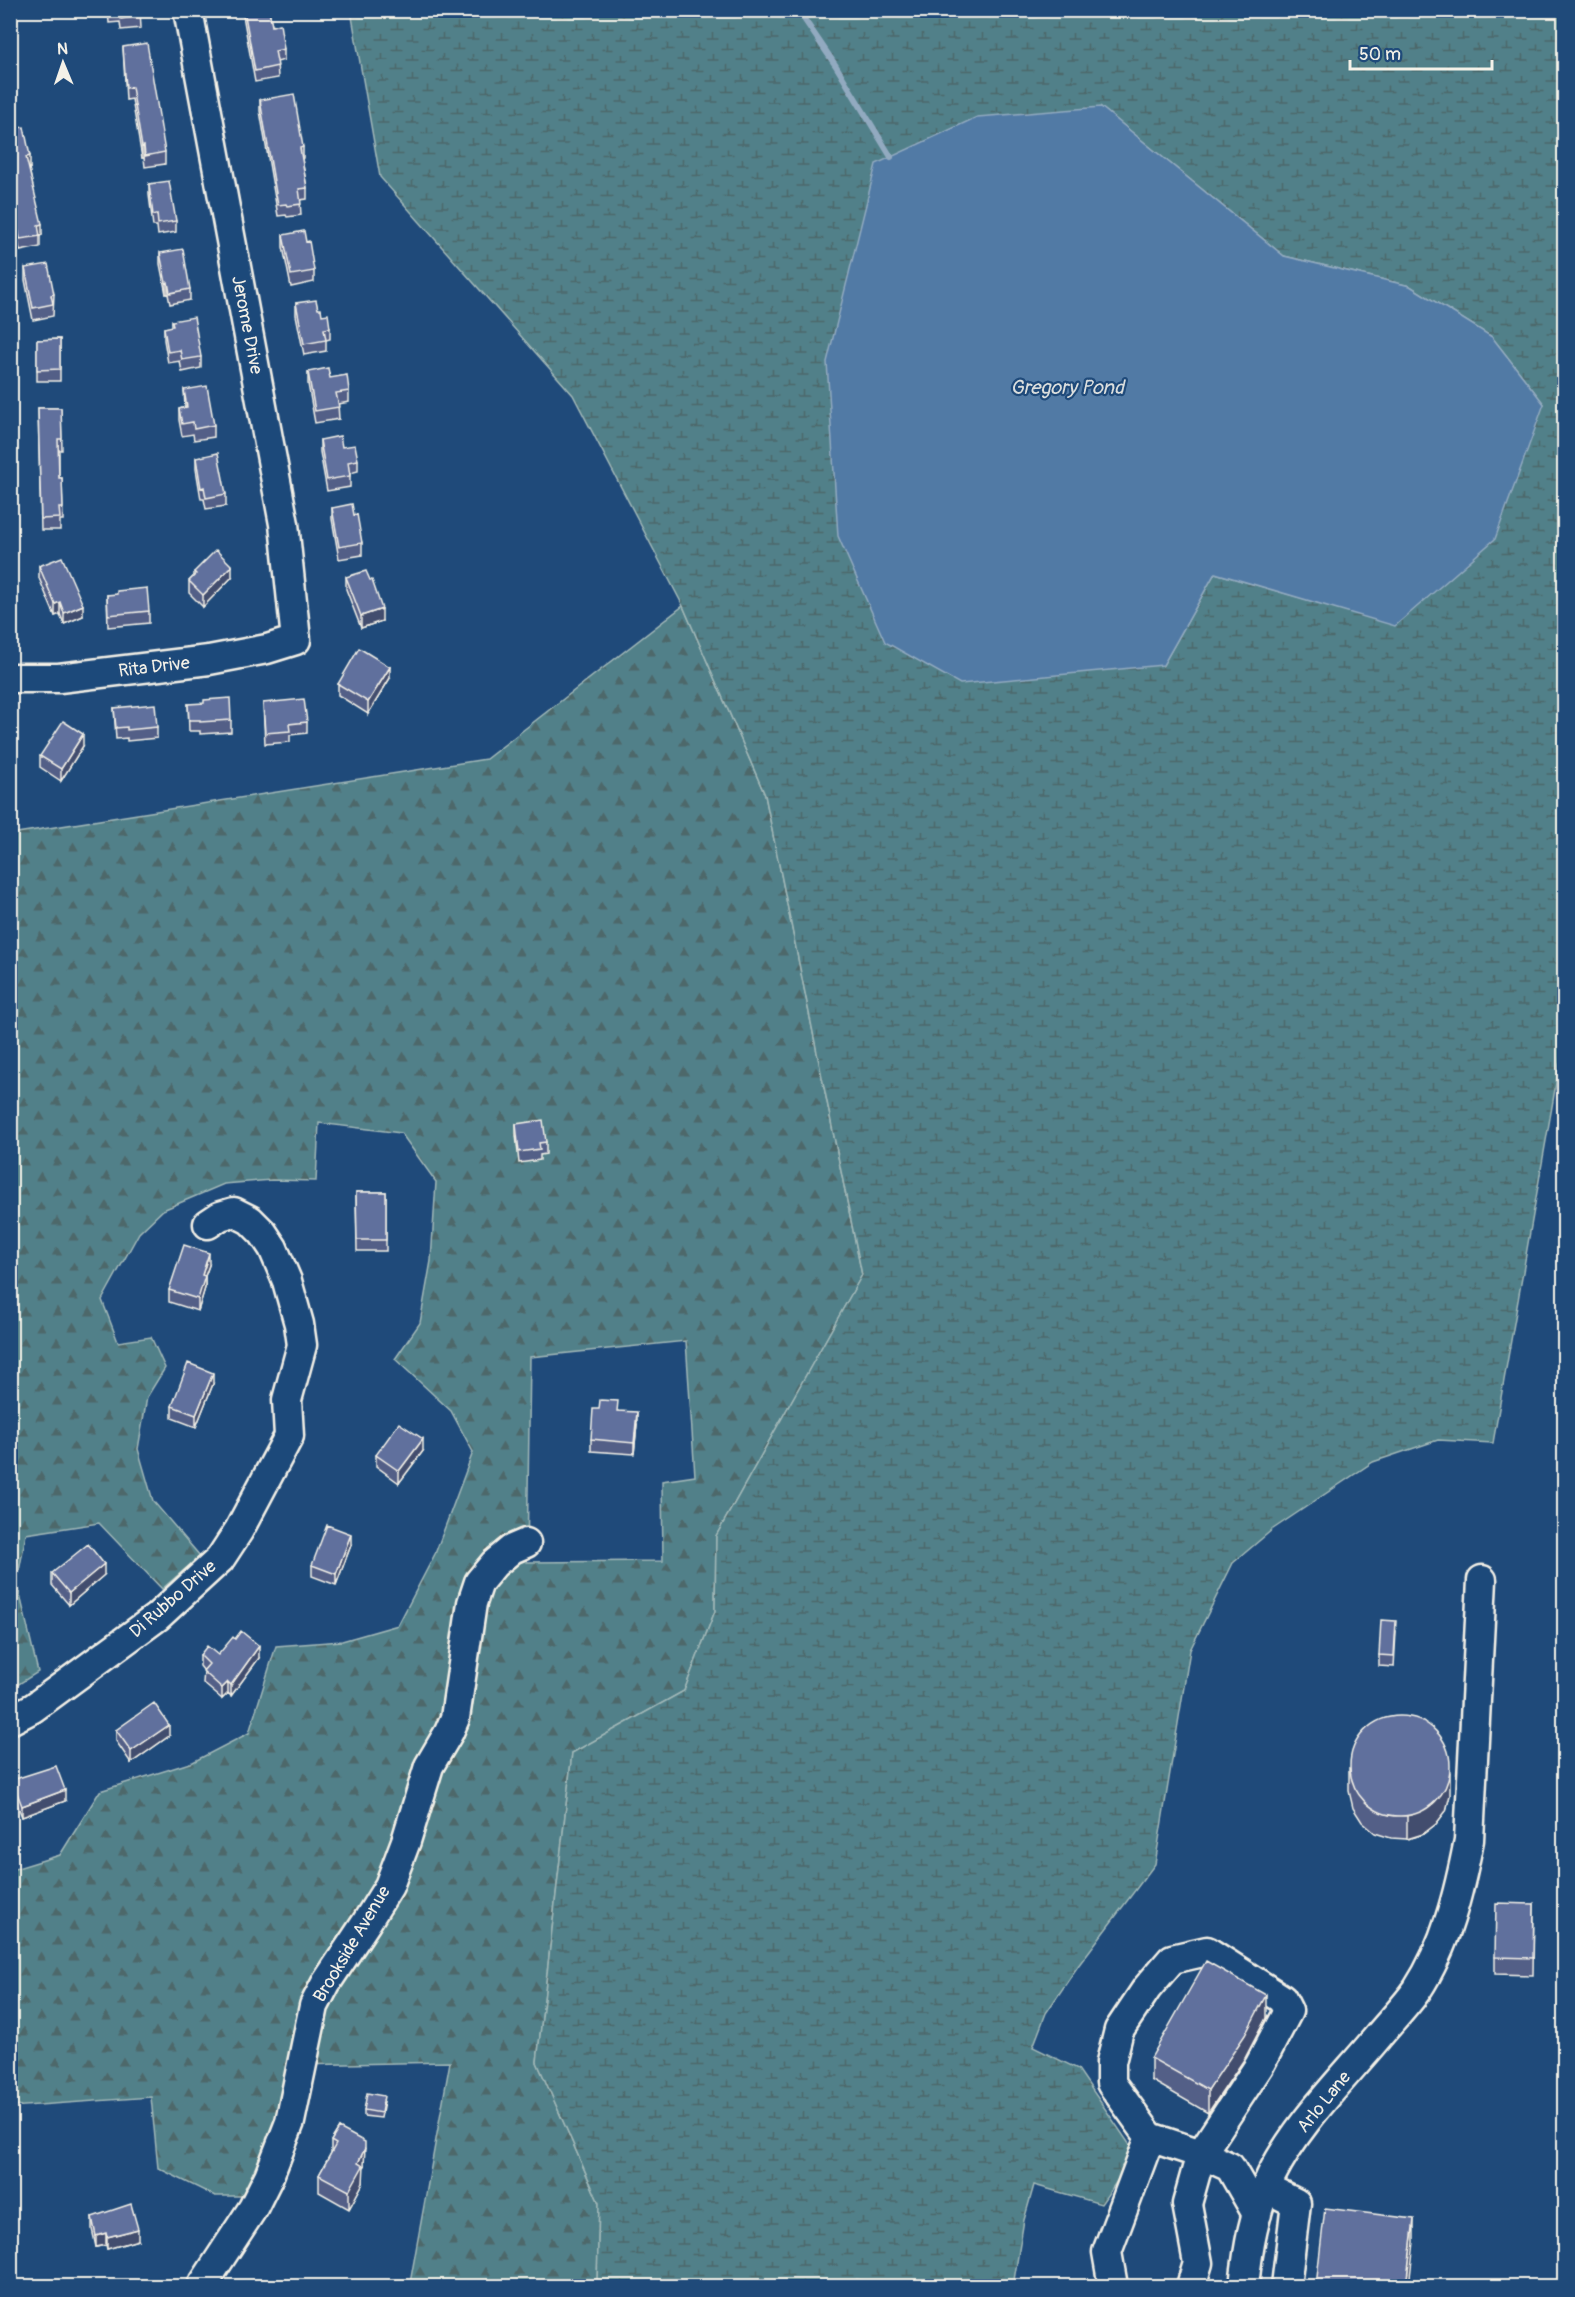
<svg xmlns="http://www.w3.org/2000/svg" width="1575" height="2297" font-family="Pangolin,sans-serif">
<defs>
<pattern id="forest-firs" width="22" height="20" patternUnits="userSpaceOnUse" patternTransform="scale(1.5)"><rect width="22" height="20" fill="#518089"/><path d="M5 1l3.5 6h-7zM16 11l3.5 6h-7z" fill="#4d676b"/></pattern>
<pattern id="wetland-marsh" width="20" height="14" patternUnits="userSpaceOnUse" patternTransform="scale(1.5)"><rect width="20" height="14" fill="#518089"/><path d="M1 5h8M5 5V1M11 12h8M15 12V8" fill="none" stroke="#4d676b"/></pattern>
</defs>
<rect width="100%" height="100%" fill="#1f4a7a"/>
<filter id="ink" filterUnits="userSpaceOnUse"><feTurbulence type="fractalNoise" baseFrequency=".0167" numOctaves="2"/><feDisplacementMap in="SourceGraphic" scale="12" xChannelSelector="R" yChannelSelector="G"/><feConvolveMatrix kernelMatrix="1 2 1 2 8 2 1 2 1" color-interpolation-filters="sRGB"/></filter>
<g filter="url(#ink)">
<path fill="url(#forest-firs)" stroke="#a2b8b8" stroke-width="1.5" fill-rule="evenodd" d="M683 606 765 795 862 1275 716 1536 715 1611 684 1691 572 1753 537 2062 599 2203 597 2286H436L410 2283 450 2062 293 2065 276 2121 246 2196H215L158 2168 151 2097 11 2107V1870L60 1855 100 1791 193 1762 249 1733 276 1646 342 1641 398 1625 435 1554 473 1452 451 1411 395 1359 420 1323 431 1261 436 1182 401 1133 319 1123 316 1181 272 1180 224 1184 163 1210 139 1233 102 1300 118 1342 151 1337 165 1368 147 1397 138 1449 153 1501 200 1556 162 1589 99 1523 26 1534 17 1582 38 1672 11 1689 10 1008H12L11 834 486 759ZM686 1341 695 1476 662 1481 663 1561 527 1562 530 1357Z"/>
<path fill="url(#wetland-marsh)" stroke="#a2b8b8" stroke-width="1.5" fill-rule="evenodd" d="M351 11H1564V1038L1493 1443 1438 1440 1373 1462 1273 1529 1233 1563 1190 1650 1155 1864 1078 1966 1046 2013 1033 2047 1078 2069 1136 2154 1101 2204 1034 2185 1024 2220 1013 2286H893L856 2279 850 2286H597L599 2203 537 2062 572 1753 684 1691 715 1611 716 1536 862 1275 765 795 683 606 573 395 380 177ZM1101 107 1284 256 1410 286 1492 337 1544 404 1395 625 1215 573 1163 665Z"/>
<path fill="#517aa5" stroke="#92aac0" stroke-width="1.5" d="M1101 107 1284 256 1410 286 1492 337 1544 404 1495 539 1395 626 1215 573 1163 665 960 684 885 642 838 536 827 362 876 164 977 117Z"/>
<g fill="none" stroke-linecap="round" stroke-linejoin="round">
<path stroke="#92aac0" stroke-width="6" d="M798 10 836 66 891 157"/>
<g stroke="#f4f1e8" stroke-width="33">
<path id="minor" d="M10 678H59L209 660 267 649 296 640 284 524 188 10
M10 1720 33 1708 157 1617 220 1559 239 1530 289 1436 287 1400 302 1345 299 1324 287 1281 273 1248 263 1233 250 1220 234 1212 220 1216 208 1224
M1266 2188 1296 2203 1286 2286
M202 2286 253 2208 269 2176 290 2122 314 2006 326 1983 366 1923 389 1886 406 1841 429 1766 449 1732 455 1718 472 1603 479 1582 494 1564 512 1549 526 1543
M1113 2286 1107 2252 1150 2137
M1191 2286 1198 2263 1187 2204 1201 2154 1150 2137 1111 2083V2062L1119 2030 1147 1988 1172 1959 1207 1951 1282 1999 1288 2011 1259 2066 1201 2154 1230 2167 1257 2214
M1244 2286C1248 2248 1254 2211 1271 2176 1296 2125 1340 2082 1376 2039 1389 2023 1405 2007 1417 1990 1446 1946 1459 1892 1469 1840L1482 1580"/>
</g>
<use href="#minor" stroke="#1f4a7a" stroke-width="28"/>
</g>
<path fill="#535f87" stroke="#f4f1e8" stroke-width="1.5" d="M108 10H140L141 28 121 30 120 22 109 23Z
M242 10H269L272 26 284 49V60L277 62 278 78 255 82Z
M123 47 165 152V164L145 167 144 158H142L132 99 126 100Z
M10 59 17 100V111L10 112Z
M260 100 303 147V158L302 159 307 188V199L300 200 301 215 287 217 286 215 278 216 260 111Z
M10 129 30 168H29L42 235 40 236V247L20 251 10 196Z
M149 184 176 221V232L158 235 157 226H153L149 195Z
M283 235 306 242 314 271V282L291 287 283 247Z
M160 253 190 289V300L170 304 168 294H166L160 264Z
M25 268 54 294 53 316 33 320 25 280Z
M296 303 318 309 330 328V339L326 340V351L304 355 296 315Z
M172 321 201 357V368L182 372 180 361 168 363 164 340V328L172 327Z
M60 339V381H37V340Z
M308 372 330 378 349 391V402L338 404 339 419 315 423 308 384Z
M184 390 214 425V437L194 440 193 434 182 436 179 420V409L185 407Z
M38 408H61L62 450H59V478H62L63 520H60V530H41Z
M320 440 342 447 358 460V471L350 473V487L327 491 320 452Z
M196 458 226 494V506L206 509 204 499H201L196 469Z
M332 508 354 515 362 543V555L339 559 332 519Z
M39 566 83 616 64 624 60 614 55 616 39 578Z
M194 572 232 577 203 607 189 593V581L194 576Z
M346 577 382 621 361 628 346 589Z
M107 595 149 611V623L108 627Z
M390 678 368 714 338 695V684Z
M263 703 307 722V733L290 735V742L265 744Z
M188 704 231 720V732L200 734V731H189Z
M114 708 157 727V738L127 741V738L116 739Z
M83 746 61 781 40 767V756Z
M516 1124 546 1142V1154L540 1155V1160L519 1163 516 1135Z
M356 1192H386V1251H357Z
M209 1265 205 1276V1288L198 1311 169 1302V1290Z
M213 1384 196 1427 172 1418V1406Z
M618 1411 637 1424 634 1454 591 1451V1439Z
M423 1451 399 1483 376 1466V1455Z
M351 1545 336 1585 312 1576V1565Z
M52 1573 104 1575 69 1605 52 1585Z
M1396 1632 1394 1667 1379 1666V1655Z
M200 1655H218L259 1658 231 1696 228 1693 222 1699 203 1683 204 1671 200 1666Z
M116 1730 169 1736 131 1763 116 1741Z
M1349 1768 1450 1795 1446 1811 1436 1824 1423 1834 1407 1839 1391 1838 1375 1833 1362 1822 1353 1808 1349 1791Z
M12 1780 65 1801 22 1817 12 1791Z
M1534 1904 1533 1975 1495 1974V1957Z
M1266 2018 1245 2058 1208 2113 1151 2080V2058Z
M384 2102 381 2118 364 2116V2110Z
M339 2128 365 2166 363 2168V2183L349 2209 319 2192V2175L331 2153V2141Z
M92 2217 138 2240 107 2249 106 2245 96 2247 92 2229Z"/>
<path fill="#434e6e" stroke="#f4f1e8" stroke-width="1.5" d="M144 146V158H142V147Z
M30 156V168H26V157Z
M42 224V235L38 236V225Z
M168 282V294H166V283Z
M232 566V577L203 607V595Z
M60 602V614L55 616V604Z
M83 605V616L64 624V613Z
M382 609V621L361 628V616Z
M390 667V678L368 714V702Z
M83 734V746L61 781V769Z
M209 1253V1265L205 1276V1288L198 1311V1299L202 1275Z
M213 1373V1384L196 1427V1415Z
M637 1412V1424L634 1454V1443Z
M423 1439V1451L399 1483V1471Z
M351 1534V1545L336 1585V1574Z
M104 1564V1575L69 1605V1593Z
M259 1646V1658L231 1696V1685Z
M228 1682V1693L222 1699V1688Z
M169 1725V1736L131 1763V1751Z
M1450 1773V1795L1446 1811 1436 1824 1423 1834 1407 1839V1816Z
M65 1790V1801L22 1817V1806Z
M1266 1995V2018L1245 2058 1208 2113V2090Z
M365 2148 363 2183 349 2209V2191L358 2163Z
M1414 2219V2242L1409 2286H1406Z
M138 2229V2240L107 2249V2237Z
M106 2233V2245L96 2247V2236Z"/>
<path fill="#606f9d" stroke="#f4f1e8" stroke-width="1.5" d="M109 10H140L141 16 121 19 120 11 109 12Z
M244 10H269L272 26 280 24 284 49 275 51 278 66 255 71Z
M147 43 165 152 145 156 144 146 142 147 132 87 126 88 123 47Z
M10 59H11L17 100 10 101Z
M294 94 303 147 300 148 307 188 299 189 301 204 287 206 286 204 278 205 260 100Z
M24 127 30 156 26 157 42 224 38 225 40 236 20 239 10 184V129Z
M169 181 176 221 158 224 157 214 153 215 149 184Z
M304 231 306 242 309 241 314 271 291 275 283 235Z
M183 249 190 289 170 293 168 282 166 283 160 253Z
M48 264 54 294 51 295 53 304 33 308 25 268Z
M316 300 318 309H321L322 315 328 314 330 328 324 329 326 340 304 344 296 303Z
M194 317 201 357 182 360 180 350 168 352 164 328 173 326 172 321Z
M60 339V369L37 370V340Z
M328 368 330 378 347 375 349 391 336 393 339 407 315 411 308 372Z
M207 386 214 425 194 429 193 422 182 424 179 409 187 407 184 390Z
M38 408H61L62 439H58L59 478H62L63 508H59L60 518 41 519Z
M340 436 342 447 355 445 358 460 348 462 350 476 327 480 320 440Z
M218 453 226 494 206 498 204 487 201 488 196 458Z
M352 504 354 515 357 514 362 543 339 547 332 508Z
M216 550 232 566 203 595 189 581 196 574 194 572Z
M62 557 83 605 64 613 60 602 55 604 39 566Z
M366 571 370 580H372L382 609 361 616 346 577Z
M147 588 149 611 108 615 107 595 117 594V591Z
M359 648 390 667 368 702 338 684Z
M230 698 231 720 200 722V720H189L188 704 204 703V700Z
M304 699 307 722 289 724 290 731 265 733 263 703Z
M155 704 157 727 127 730V727L116 728 114 708Z
M63 721 83 734 61 769 40 756Z
M543 1120 546 1142 539 1143 540 1149 519 1152 516 1124Z
M356 1192H386V1240H357Z
M184 1245 209 1253 202 1275 205 1276 198 1299 169 1290Z
M188 1363 213 1373 196 1415 172 1406Z
M600 1400 618 1401 617 1411 637 1412 634 1443 591 1439 593 1409H599Z
M399 1423 423 1439 399 1471 376 1455Z
M327 1525 351 1534 336 1574 312 1565Z
M88 1544 104 1564 69 1593 52 1573Z
M1381 1620 1396 1621 1394 1656 1379 1655Z
M241 1631 259 1646 231 1685 228 1682 222 1688 203 1671 209 1664 200 1655 207 1646 218 1655 233 1637 235 1639Z
M154 1703 169 1725 131 1751 116 1730Z
M1350 1766a50 50 0 1 1 100 0a50 50 0 1 1-100 0Z
M56 1766 65 1790 22 1806 12 1780Z
M1496 1903 1534 1904 1533 1958 1495 1957Z
M1206 1961 1266 1995 1245 2035 1208 2090 1151 2058Z
M367 2093 384 2096 381 2113 364 2110Z
M339 2128 365 2142V2148L358 2163 363 2166 349 2191 319 2175 336 2144 331 2141Z
M131 2204 138 2229 107 2237 106 2233 96 2236 92 2217Z
M1325 2208 1414 2219 1406 2286H1316Z
M1089 2280 1099 2283 1104 2286H1087Z"/>
</g>
<g text-anchor="middle" dominant-baseline="central" stroke-width="4.5" stroke-linejoin="round" paint-order="stroke">
<g font-size="18" fill="#f4f1e8" stroke="#1f4a7a">
<text transform="translate(247 325) rotate(79)">Jerome Drive</text>
<text transform="translate(154 667) rotate(-7)">Rita Drive</text>
<text transform="translate(173 1599) rotate(-41)">Di Rubbo Drive</text>
<text transform="translate(352 1944) rotate(-59)">Brookside Avenue</text>
<text transform="translate(1324 2102) rotate(-51)">Arlo Lane</text>
</g>
<g font-size="20" font-style="italic" fill="#dcdfde" stroke="#1f4a7a">
<text x="1067" y="387">Gregory Pond</text>
</g>
</g>
<rect width="1575" height="2297" fill="none" stroke="#1f4a7a" stroke-width="36"/>
<rect x="18" y="18" width="1539" height="2261" fill="none" stroke="#f4f1e8" stroke-width="2" filter="url(#ink)"/>
<g transform="translate(63 63) rotate(358)" stroke="#1f4a7a" stroke-width="4.5" paint-order="stroke">
<path d="M0-4.5L10 22L0 15L-10 22Z" fill="#f4f1e8"/>
<text y="-9" font-size="16" font-weight="bold" text-anchor="middle" fill="#f4f1e8">N</text>
</g>
<path d="M1350 60v9h142v-9" fill="none" stroke="#f4f1e8" stroke-width="3"/>
<text x="1359" y="60" font-size="18" fill="#f4f1e8" stroke="#1f4a7a" stroke-width="4.5" paint-order="stroke">50 m</text>
</svg>
